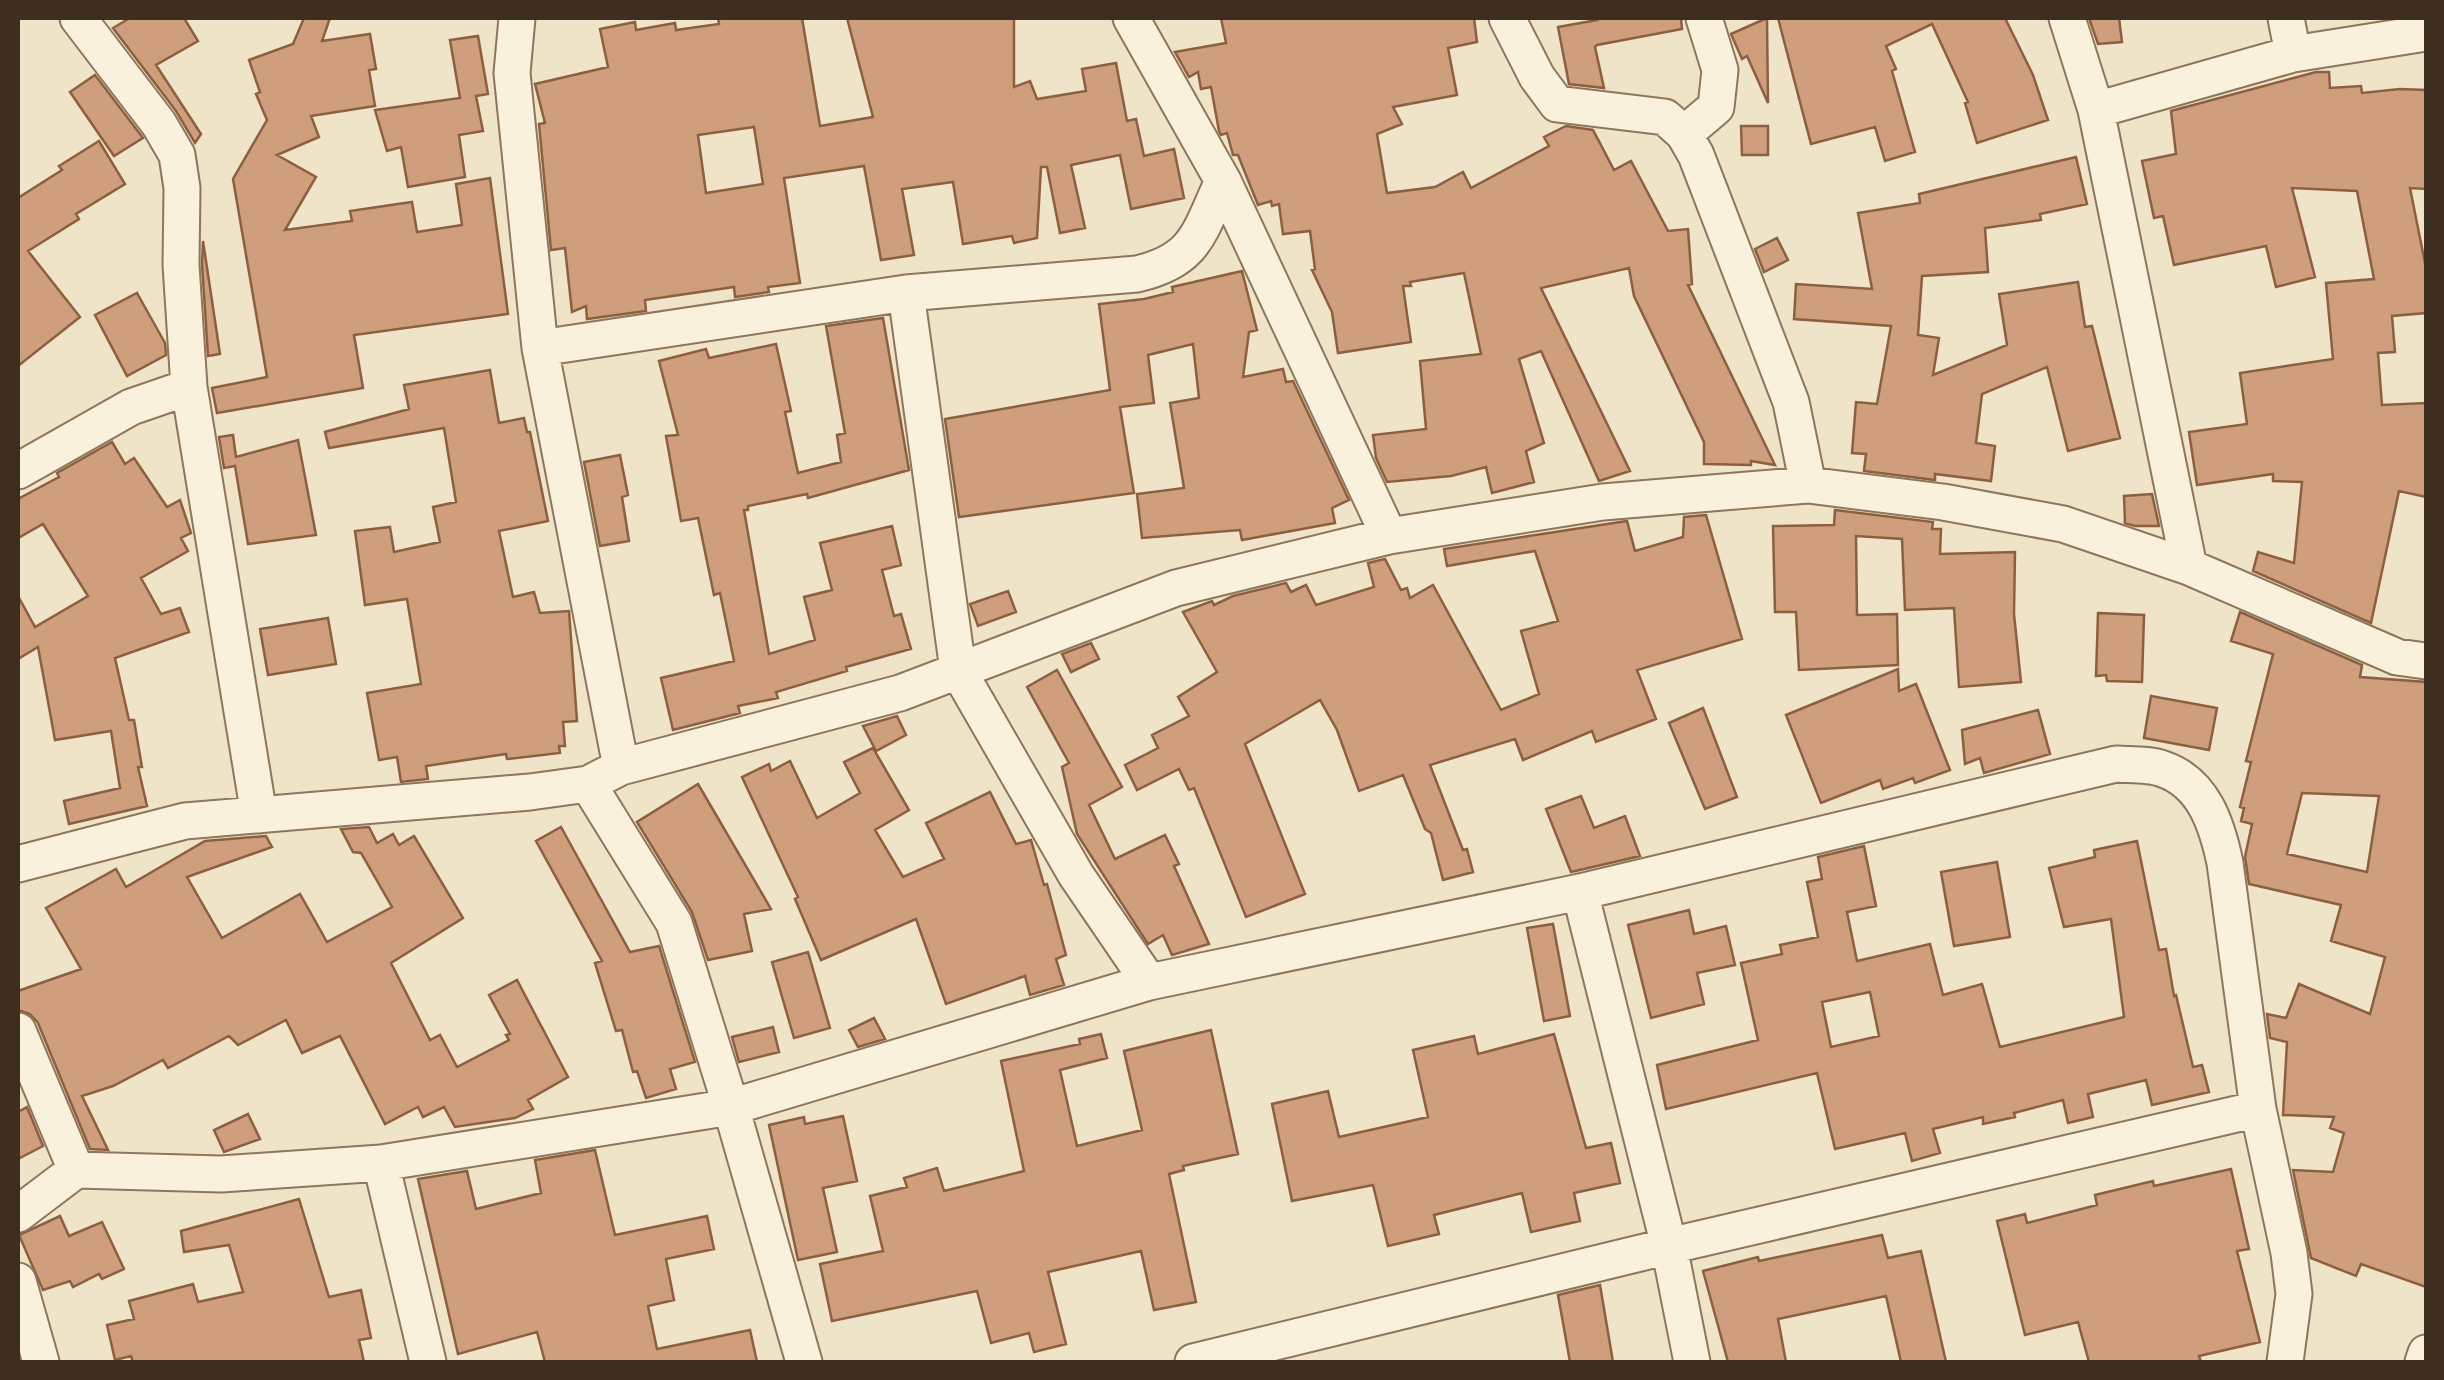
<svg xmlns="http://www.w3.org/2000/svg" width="2444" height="1380" font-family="'Crimson Pro',serif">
<rect width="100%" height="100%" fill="#f0e4c8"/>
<path fill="#cf9f7d" stroke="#8d5f41" stroke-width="2.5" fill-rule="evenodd" d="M130 18H184L198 41 156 65 201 134 195 143 176 111 113 28Z
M304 18H330L322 41 370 34 376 69 369 70 375 106 311 116 319 137 277 155 316 177 285 230 352 221 350 211 412 202 417 232 462 225 456 184 490 178 508 314 354 335 363 388 217 413 212 388 267 377 233 179 267 120 256 94 260 92 249 60 293 44Z
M718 18H802L820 126 873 117 847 18H1014V87L1030 81 1037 99 1086 91 1082 69 1116 63 1127 121 1136 119 1144 156 1174 149 1184 198 1131 209 1120 155 1071 165 1085 228 1060 233 1047 167H1041L1037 238 1014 243 1012 236 963 244 953 182 902 189 914 255 881 260 864 166 784 178 800 283 768 287 769 292 735 297 734 287 645 300 646 311 587 319 586 306 572 312 565 248 551 250 539 124 545 123 535 84 608 67 600 29 635 22 636 30 675 23 676 30 719 24ZM754 127 763 184 706 193 698 135Z
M1221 18H1474L1477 42 1448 48 1457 95 1393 107 1402 124 1377 134 1387 193 1435 187 1463 172 1471 188 1549 146 1544 137 1566 126 1593 130 1614 170 1631 161 1668 231 1688 229 1692 284 1688 285 1775 465 1751 461V465L1704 464V442L1634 296 1629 268 1541 288 1630 471 1599 481 1541 351 1519 359 1544 443 1526 451 1534 482 1492 493 1486 467 1451 476 1387 482 1376 458 1373 435 1426 429 1420 361 1481 354 1464 273 1410 282 1411 286H1403L1411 342 1338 353 1332 312 1312 270 1315 269 1310 231 1283 234 1279 204 1272 206 1271 201 1258 205 1238 155H1233L1227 133 1221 135 1219 131 1211 87 1201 89 1198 72 1189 77 1175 52 1226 43Z
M1596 18H1681L1682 29 1597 45 1595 47 1604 88 1569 84 1558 27 1597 20Z
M1767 18 1768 103 1747 56 1742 59 1731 34Z
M1778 18H2005L2033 75 2048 120 1977 143 1965 103 1968 102 1932 24 1886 46 1896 69 1892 71 1915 152 1885 161 1875 127 1811 144Z
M2089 18H2119L2122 42 2098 44Z
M478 36 488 94 476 96 483 131 459 135 465 177 408 187 401 147 387 151 375 110 460 98 450 40Z
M2316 72H2329L2330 88 2361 86 2362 93 2400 89 2426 90V189L2410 188 2426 268V313L2392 316 2395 352 2378 353 2382 405 2426 403V497L2399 491 2371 623 2253 571 2258 552 2294 563 2302 482 2273 481V474L2197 485 2189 432 2247 424 2240 373 2333 359 2326 283 2374 279 2357 191 2292 188 2315 277 2276 287 2266 246 2174 265 2163 216 2154 218 2142 161 2176 154 2171 111Z
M95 75 143 138 114 156 70 92Z
M1741 126H1768V155H1742Z
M99 141 125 184 76 214 79 219 28 251 80 317 18 366V198L62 170 59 166Z
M2076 157 2087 204 2040 214 2041 220 1985 228 1988 272 1922 276 1918 335 1939 338 1933 375 2007 345 1999 294 2078 282 2085 327 2092 326 2120 438 2068 451 2047 367 1982 394 1976 443 1995 446 1991 481 1935 474V480L1864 471 1866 454 1852 453 1856 402 1877 404 1891 326 1794 319 1796 284 1872 289 1858 213 1920 203 1919 194Z
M1777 238 1788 260 1764 272 1755 249Z
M203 241 220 354 208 356 202 264Z
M1242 271 1257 330 1249 332 1243 377 1283 369 1286 382 1293 381 1349 500 1332 508 1335 523 1242 540 1240 530 1142 538 1137 494 1184 488 1170 403 1199 398 1193 344 1148 355 1154 403 1120 407 1134 493 959 517 945 419 1110 390 1099 304 1144 299 1173 292 1172 287Z
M137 293 165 343 166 355 127 376 95 315Z
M883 318 909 470 808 498 807 494 748 506V510H744L769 654 815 640 804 597 832 590 820 543 892 526 901 565 882 570 894 616 901 614 911 649 846 667 847 671 776 692 778 698 738 706 740 713 673 730 661 678 734 661 720 593 714 595 698 518 681 521 666 436 678 435 659 361 706 349 709 358 776 344 791 411 785 412 798 473 841 462 837 435 845 433 826 326Z
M490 370 499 423 524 418 527 432H530L548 521 499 531 513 597 534 592 540 613 569 611 577 721 563 722 565 746H559L560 753 507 759 506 754 426 766 428 779 401 782 397 757 379 760 367 693 421 684 407 599 365 605 355 531 390 527 394 552 440 542 433 507 456 502 444 428 329 448 325 432 409 409 404 385Z
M233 435 236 457 298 440 316 535 248 544 235 466 224 468 219 437Z
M112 442 125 464 134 458 167 507 180 500 191 533 181 538 188 551 141 578 161 614 180 608 189 632 115 658 129 720H134L142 767H138L147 806 69 824 64 801 120 788 111 731 55 740 38 647 18 659V596L35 627 88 596 43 524 18 538V499L59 477 57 473Z
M620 455 628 495 622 497 629 541 600 546 584 462Z
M2152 494 2159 526H2135L2125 523 2124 496Z
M1835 510 1933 522 1932 529H1941L1940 554 2015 552 2014 614 2021 682 1959 687 1954 608 1905 610 1902 539 1856 536 1857 615 1897 614 1898 665 1799 670 1796 612H1775L1773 526 1834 525Z
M1706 515 1742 639 1637 670 1656 719 1596 742 1592 731 1523 760 1515 739 1430 765 1463 850 1467 849 1473 872 1443 880 1431 833 1425 829 1403 775 1359 791 1337 730 1320 700 1245 744 1305 894 1246 917 1194 788 1189 790 1179 769 1137 790 1125 765 1158 748 1152 735 1189 716 1178 697 1217 672 1183 612 1212 601 1214 605 1233 596 1286 583 1291 592 1306 585 1316 605 1374 587 1368 563 1385 559 1401 590 1407 588 1410 598 1433 585 1501 710 1539 694 1521 631 1558 621 1535 551 1447 566 1444 549 1627 521 1635 551 1683 537 1684 517Z
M1008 591 1016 612 978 626 970 604Z
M2240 612 2362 665 2360 677 2426 682V1287L2361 1264 2356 1276 2311 1258 2293 1170 2333 1172 2344 1133 2330 1128 2334 1117 2283 1115 2287 1042 2270 1038 2267 1014 2286 1018 2299 984 2370 1014 2385 957 2331 941 2341 905 2249 884 2245 857 2252 824 2241 821 2244 808 2240 807 2251 762 2246 761 2273 654 2231 641ZM2302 793 2379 796 2367 872 2287 854Z
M2098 613 2144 615 2142 682 2107 681 2106 675 2096 676Z
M328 618 336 664 268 675 260 629Z
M1091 643 1099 659 1071 672 1062 654Z
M1898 669 1899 691 1916 684 1950 770 1915 783 1913 778 1883 789 1880 780 1821 803 1786 715Z
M1057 670 1122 787 1089 805 1115 859 1165 835 1179 864 1174 866 1209 944 1172 955 1163 935 1148 944 1077 834 1062 767 1069 763 1027 687Z
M2151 696 2217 708 2209 750 2144 738Z
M1703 708 1737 797 1705 809 1669 723Z
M2038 710 2050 754 1984 773 1980 758 1965 764 1962 730Z
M897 716 906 735 876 751 863 726Z
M873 748 909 810 875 830 903 877 944 859 926 823 990 792 1016 844 1031 840 1044 885 1047 884 1066 955 1056 959 1064 985 1030 995 1025 976 946 1004 916 919 821 960 795 899 798 897 742 777 769 764 771 771 790 761 817 818 860 793 844 762Z
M698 784 771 909 744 914 752 951 708 960 692 912 637 822Z
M1581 796 1594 828 1625 816 1640 856 1571 872 1546 809Z
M369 827 377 843 393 834 399 845 414 836 463 918 391 963 430 1040 440 1035 457 1067 509 1040 506 1035 510 1034 489 995 517 980 568 1077 528 1100 533 1109 515 1118 455 1127 444 1107 423 1117 418 1107 385 1124 340 1036 302 1053 286 1020 238 1045 229 1036 168 1068 163 1060 113 1086 82 1096 108 1150 90 1149 38 1023 30 1014 18 1010V991L81 969 46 908 116 869 126 887 205 841 266 836 272 847 187 877 222 938 300 894 327 942 392 907 361 853 353 852 341 829Z
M561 827 630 952 659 946 695 1062 670 1069 676 1089 646 1098 637 1071 633 1072 622 1030 616 1031 595 963 602 961 536 841Z
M2137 841 2159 950 2166 949 2174 996 2176 995 2193 1067 2202 1065 2209 1092 2152 1105 2146 1080 2088 1094 2093 1117 2068 1123 2063 1100 2014 1113 2015 1117 1983 1124V1117L1933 1129 1940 1153 1912 1161 1905 1133 1835 1149 1817 1073 1666 1109 1657 1065 1758 1040 1741 963 1782 954 1780 945 1818 937 1807 882 1822 879 1818 857 1864 846 1876 906 1847 912 1857 961 1930 944 1943 995 1982 984 2000 1047 2124 1017 2111 919 2064 927 2049 868 2095 857 2094 850ZM1870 992 1879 1036 1831 1047 1822 1002Z
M1997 862 2010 937 1954 946 1941 872Z
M1689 910 1694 934 1726 926 1735 965 1697 973 1704 1004 1651 1018 1628 925Z
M1553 924 1570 1016 1544 1021 1527 928Z
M808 952 830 1028 794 1038 772 962Z
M874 1018 885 1039 858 1047 849 1030Z
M773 1027 779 1052 739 1062 732 1037Z
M1211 1030 1238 1154 1183 1166 1184 1170 1169 1174 1196 1302 1154 1310 1141 1251 1048 1272 1066 1344 1034 1352 1029 1333 991 1343 977 1291 832 1321 820 1264 883 1251 870 1196 907 1187 904 1178 937 1168 944 1191 1024 1171 1001 1061 1080 1044 1079 1039 1101 1034 1107 1058 1060 1070 1077 1146 1142 1130 1124 1051Z
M1554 1034 1586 1148 1611 1143 1620 1183 1574 1193 1580 1221 1531 1232 1522 1193 1434 1215 1439 1234 1388 1246 1373 1185 1292 1201 1272 1104 1328 1091 1339 1137 1428 1117 1413 1050 1474 1036 1478 1054Z
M27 1107 43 1146 18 1159V1112Z
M248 1114 260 1139 224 1152 214 1130Z
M843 1116 857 1181 823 1188 837 1252 798 1260 769 1125 804 1117 805 1124Z
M595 1150 615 1235 707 1216 714 1249 666 1259 674 1300 648 1306 657 1349 750 1330 757 1362H545L537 1332 458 1354 418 1179 467 1171 476 1209 541 1193 535 1160Z
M2231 1169 2249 1249 2237 1251 2260 1342 2199 1356 2201 1362H2089L2078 1322 2025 1335 1997 1221 2025 1214 2027 1223 2097 1205 2095 1195 2153 1181 2154 1186Z
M299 1199 329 1297 361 1290 371 1338 359 1340 364 1362H133L131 1356 115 1360 107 1325 134 1319 129 1301 193 1284 198 1302 243 1292 229 1245 184 1252 181 1231Z
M60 1216 69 1236 102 1222 124 1269 102 1279 99 1274 73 1287 70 1281 43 1290 19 1235Z
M1882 1235 1888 1258 1921 1251 1946 1362H1901L1886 1296 1778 1319 1786 1362H1728L1703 1271 1758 1257 1759 1261Z
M1600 1285 1613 1362H1570L1558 1295Z"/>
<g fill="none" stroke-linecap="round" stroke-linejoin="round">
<g stroke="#8d765c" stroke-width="39">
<path id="street" d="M78 18 159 124 177 155 182 188 181 265 189 387 259 815
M517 18 512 73 540 348 621 767
M1131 18 1223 181 1389 536
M1507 18 1537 77 1557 104 1665 117 1684 134 1696 155 1791 402 1808 485
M2067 18 2096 110 2189 567
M2286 18 2293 54
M2096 110 2293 54 2426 33
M1684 134 1716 107 1720 70 1704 18
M906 293 958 670 1076 875 1149 982
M540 348 906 293 1137 274C1197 260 1199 232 1223 181
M18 471 131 407 189 387
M588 784 674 923 731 1107 804 1362
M18 864 185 821 530 792 588 784 621 767 900 693 1176 588 1389 536 1603 502 1808 485 1943 502 2063 524 2189 567 2397 657 2426 661
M1580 892 1669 1246 1692 1362
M18 1031 76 1170 18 1214
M381 1163 428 1362
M76 1170 221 1174 381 1163 731 1107 1149 982 1580 892 2116 764C2131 765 2150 764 2163 769 2204 783 2217 825 2225 863L2258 1109 2289 1253 2294 1294 2285 1362
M18 1281 41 1362
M1193 1362 1669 1246 2258 1109
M2423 1362 2426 1353"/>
</g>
<use href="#street" stroke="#faf1dc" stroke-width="35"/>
</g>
<rect width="2444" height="1380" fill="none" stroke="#3d2e20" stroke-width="40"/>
</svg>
